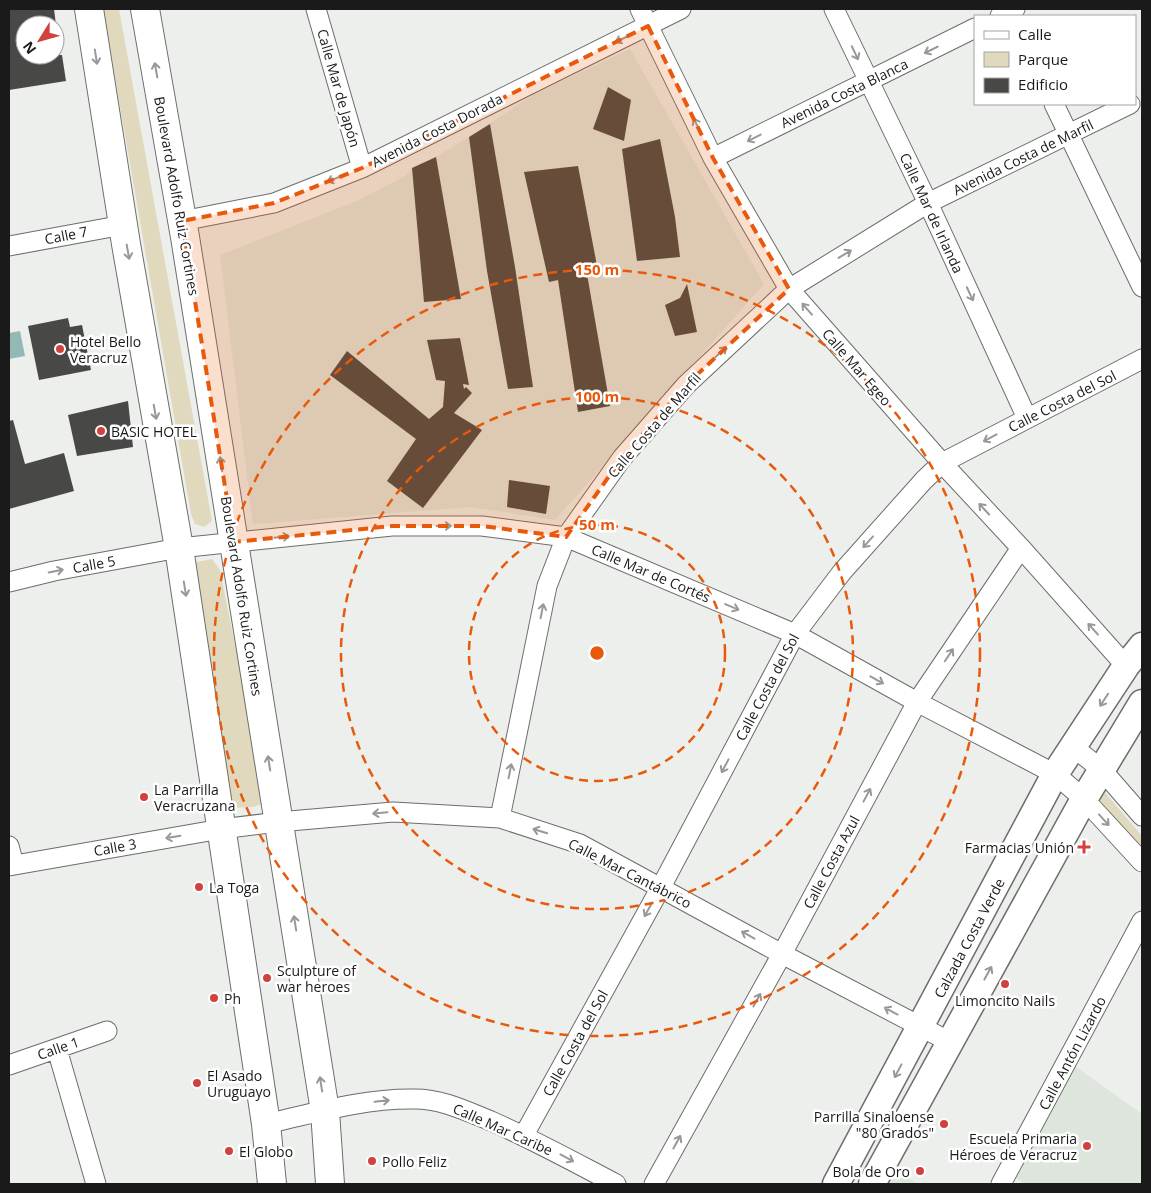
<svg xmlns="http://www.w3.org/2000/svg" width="1151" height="1193" font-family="'Open Sans',sans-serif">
<rect width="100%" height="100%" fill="#ecefeb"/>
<path fill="#dde5dc" d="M630 49 764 284 555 520 470 507 253 524 220 255 357 201 405 176 412 168 436 157 469 137 533 95Z
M1075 1066 1142 1114V1184H1025L1016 1178Z
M883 1164 918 1184H872Z"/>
<path fill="#e0d9bd" d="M103 9H119L212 521 204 527 195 524 191 514Z
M212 559 220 570 253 736 261 804 253 807 229 808 194 566 197 562Z
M1102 789 1142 836V851L1095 795Z"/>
<path fill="#93b8b5" d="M20 331 25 356 9 359V333Z"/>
<path fill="#484946" d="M9 9H54L56 25H25V55H62L66 81 9 90Z
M608 87 631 100 624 141 593 129Z
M490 124 515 267 533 387 508 389 487 271 469 137Z
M660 139 675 217 680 257 637 261 622 149Z
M436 157 461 299 424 302 412 168Z
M578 166 598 271 587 274 610 406 578 412 558 280 549 282 524 172Z
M687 284 697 332 675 336 665 305 680 298Z
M68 318 70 327 82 325 91 370 39 380 28 326Z
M460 338 469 385 463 384 464 389 466 387 472 393 454 413 482 430 423 508 387 481 416 439 330 375 347 351 429 419 443 407 445 381 436 380 427 340Z
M128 401 133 447 77 456 68 415Z
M13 420 25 464 64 453 74 491 9 509V421Z
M509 480 550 486 546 514 507 507Z"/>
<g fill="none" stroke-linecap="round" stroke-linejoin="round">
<g stroke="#6b6e6b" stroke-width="21">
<path id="minor" d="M316 9 362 168
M640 9 713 158 789 289 942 463 1021 548 1126 666
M834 9 928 203 1027 418
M1000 16 1015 9
M1054 104 1142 287
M713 158 975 28
M182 221 274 203 362 168 681 9
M9 246 123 225
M9 582 54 571 179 548 392 526H482L566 537 795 634 917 702 1055 774 1084 799 1142 862
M1073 747 1101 769 1142 816
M500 818 547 586 566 537 622 458 686 385 789 289 928 203 1130 104
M9 846 14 865
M9 866 221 829 278 822 393 812 500 818 580 844 782 954 950 1042
M57 1049 96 1184
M9 1065 107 1031
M266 1124C314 1113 365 1098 415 1099 442 1099 466 1111 491 1121 534 1140 574 1162 616 1184
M524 1135 661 887 795 634 842 572 924 480 942 463 1142 359
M654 1184 782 954 917 702 1021 548
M1001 1184 1142 921"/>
</g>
<g stroke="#6b6e6b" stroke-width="29">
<path id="secondary" d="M836 1184 1055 774 1126 666 1142 646
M872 1184 1084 799 1142 703"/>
</g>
<g stroke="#6b6e6b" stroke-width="30">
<path id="primary" d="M89 9 126 244 179 548 266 1124 272 1184
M145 9 185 237 325 1111 330 1184"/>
</g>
<use href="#minor" stroke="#fff" stroke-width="19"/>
<use href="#secondary" stroke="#fff" stroke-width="26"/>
<use href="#primary" stroke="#fff" stroke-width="28"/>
</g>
<defs><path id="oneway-shaft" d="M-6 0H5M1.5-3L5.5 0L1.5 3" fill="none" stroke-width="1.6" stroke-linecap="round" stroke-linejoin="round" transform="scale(1.25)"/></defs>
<g stroke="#989898">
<use href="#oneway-shaft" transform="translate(622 39) rotate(154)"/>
<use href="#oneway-shaft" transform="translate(931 50) rotate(154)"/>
<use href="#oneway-shaft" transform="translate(855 53) rotate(65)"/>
<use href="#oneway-shaft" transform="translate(96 57) rotate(81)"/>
<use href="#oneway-shaft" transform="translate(156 70) rotate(-100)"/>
<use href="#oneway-shaft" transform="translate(697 125) rotate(-116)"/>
<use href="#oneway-shaft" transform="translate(754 138) rotate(153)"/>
<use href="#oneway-shaft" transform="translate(334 179) rotate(158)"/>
<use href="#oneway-shaft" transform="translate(128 252) rotate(80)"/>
<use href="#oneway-shaft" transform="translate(845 254) rotate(-31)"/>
<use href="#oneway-shaft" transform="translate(970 294) rotate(65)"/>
<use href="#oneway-shaft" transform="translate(807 309) rotate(-131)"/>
<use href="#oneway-shaft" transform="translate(721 352) rotate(-43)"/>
<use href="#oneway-shaft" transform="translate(155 412) rotate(80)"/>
<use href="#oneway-shaft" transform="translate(990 438) rotate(152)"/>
<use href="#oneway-shaft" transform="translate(221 464) rotate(-99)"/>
<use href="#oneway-shaft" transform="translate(984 509) rotate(-133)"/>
<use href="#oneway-shaft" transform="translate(444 526)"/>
<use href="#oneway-shaft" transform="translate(282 537) rotate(-6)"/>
<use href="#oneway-shaft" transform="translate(868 542) rotate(132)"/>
<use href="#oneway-shaft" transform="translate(56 571) rotate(-12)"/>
<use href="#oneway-shaft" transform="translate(185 589) rotate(81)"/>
<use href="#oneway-shaft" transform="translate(732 607) rotate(23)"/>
<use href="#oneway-shaft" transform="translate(542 611) rotate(-79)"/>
<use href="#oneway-shaft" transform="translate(1093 629) rotate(-132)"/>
<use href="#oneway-shaft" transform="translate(949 655) rotate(-56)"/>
<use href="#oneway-shaft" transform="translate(877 680) rotate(29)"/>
<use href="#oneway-shaft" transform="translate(1104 700) rotate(123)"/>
<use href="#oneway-shaft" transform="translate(269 763) rotate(-99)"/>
<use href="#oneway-shaft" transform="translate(725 766) rotate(118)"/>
<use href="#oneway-shaft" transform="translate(510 771) rotate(-79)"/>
<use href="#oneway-shaft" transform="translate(867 795) rotate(-62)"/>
<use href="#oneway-shaft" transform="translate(380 813) rotate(175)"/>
<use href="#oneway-shaft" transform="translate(1104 820) rotate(48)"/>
<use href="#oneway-shaft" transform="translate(540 831) rotate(-163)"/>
<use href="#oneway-shaft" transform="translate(173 837) rotate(170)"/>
<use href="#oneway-shaft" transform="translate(648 910) rotate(119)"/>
<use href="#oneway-shaft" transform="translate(295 923) rotate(-99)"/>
<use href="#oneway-shaft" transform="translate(748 935) rotate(-151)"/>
<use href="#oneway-shaft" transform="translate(988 973) rotate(-61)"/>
<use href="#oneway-shaft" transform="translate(757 1000) rotate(-61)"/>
<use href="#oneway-shaft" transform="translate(891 1011) rotate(-152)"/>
<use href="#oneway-shaft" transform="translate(898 1071) rotate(118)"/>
<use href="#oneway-shaft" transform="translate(321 1084) rotate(-99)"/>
<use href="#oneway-shaft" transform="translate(382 1101) rotate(-6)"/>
<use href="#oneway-shaft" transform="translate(677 1142) rotate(-61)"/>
<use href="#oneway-shaft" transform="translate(567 1158) rotate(28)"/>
</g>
<path fill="#e8590c" fill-opacity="0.2" stroke="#e8590c" stroke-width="4" stroke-dasharray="10 6" stroke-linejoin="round" d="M648 26 713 158 789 289 686 385 622 458 566 537 482 526H392L234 542 182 221 274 203 362 168Z"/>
<g fill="none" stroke="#e8590c" stroke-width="2.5" stroke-dasharray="9 6">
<circle cx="597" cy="653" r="128"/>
<circle cx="597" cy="653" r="256"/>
<circle cx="597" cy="653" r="383"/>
</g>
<g fill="#d1423f" stroke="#fff" stroke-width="2">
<circle cx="60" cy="349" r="5"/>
<circle cx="101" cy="431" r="5"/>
<circle cx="144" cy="797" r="5"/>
<path d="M1081.5 839.5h5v5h5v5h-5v5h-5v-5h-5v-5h5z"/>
<circle cx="199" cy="887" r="5"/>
<circle cx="267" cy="978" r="5"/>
<circle cx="1005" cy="984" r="5"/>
<circle cx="214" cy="998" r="5"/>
<circle cx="197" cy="1083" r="5"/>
<circle cx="944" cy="1124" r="5"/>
<circle cx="1087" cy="1146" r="5"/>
<circle cx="229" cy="1151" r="5"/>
<circle cx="372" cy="1161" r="5"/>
<circle cx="920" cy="1171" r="5"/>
</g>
<g text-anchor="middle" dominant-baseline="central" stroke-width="5" stroke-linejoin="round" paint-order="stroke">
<g font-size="14" fill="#191a19" stroke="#fff">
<text transform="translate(339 88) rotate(74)">Calle Mar de Japón</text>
<text transform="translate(844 93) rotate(-26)">Avenida Costa Blanca</text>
<text transform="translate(437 130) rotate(-27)">Avenida Costa Dorada</text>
<text transform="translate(1023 157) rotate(-26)">Avenida Costa de Marfil</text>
<text transform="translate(177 196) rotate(80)">Boulevard Adolfo Ruiz Cortines</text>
<text transform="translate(932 213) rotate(65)">Calle Mar de Irlanda</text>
<text transform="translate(66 235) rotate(-11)">Calle 7</text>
<text transform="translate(857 367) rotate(49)">Calle Mar Egeo</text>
<text transform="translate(1062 401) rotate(-27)">Calle Costa del Sol</text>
<text transform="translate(654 425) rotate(-49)">Calle Costa de Marfil</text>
<text transform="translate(94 564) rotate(-10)">Calle 5</text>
<text transform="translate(651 573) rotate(23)">Calle Mar de Cortés</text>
<text transform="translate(242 596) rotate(81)">Boulevard Adolfo Ruiz Cortines</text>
<text transform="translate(767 687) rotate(-62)">Calle Costa del Sol</text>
<text transform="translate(115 847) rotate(-10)">Calle 3</text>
<text transform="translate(831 862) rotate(-62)">Calle Costa Azul</text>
<text transform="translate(630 873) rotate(27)">Calle Mar Cantábrico</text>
<text transform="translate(969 938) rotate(-62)">Calzada Costa Verde</text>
<text transform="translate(575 1043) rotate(-61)">Calle Costa del Sol</text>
<text transform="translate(58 1048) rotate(-19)">Calle 1</text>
<text transform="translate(1072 1053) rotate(-62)">Calle Antón Lizardo</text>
<text transform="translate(503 1129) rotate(24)">Calle Mar Caribe</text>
</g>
<g font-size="14" fill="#191a19" stroke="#fff" text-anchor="start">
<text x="70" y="341">Hotel Bello<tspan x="70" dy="16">Veracruz</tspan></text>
<text x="111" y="431">BASIC HOTEL</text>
<text x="154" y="789">La Parrilla<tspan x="154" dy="16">Veracruzana</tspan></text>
<text x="1074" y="847" text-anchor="end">Farmacias Unión</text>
<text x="209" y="887">La Toga</text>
<text x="277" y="970">Sculpture of<tspan x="277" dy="16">war heroes</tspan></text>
<text x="224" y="998">Ph</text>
<text x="1005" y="1000" text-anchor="middle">Limoncito Nails</text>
<text x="207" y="1075">El Asado<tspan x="207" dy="16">Uruguayo</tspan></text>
<text x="934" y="1116" text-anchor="end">Parrilla Sinaloense<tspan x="934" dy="16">"80 Grados"</tspan></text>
<text x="1077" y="1138" text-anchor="end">Escuela Primaria<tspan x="1077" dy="16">Héroes de Veracruz</tspan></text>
<text x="239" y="1151">El Globo</text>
<text x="382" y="1161">Pollo Feliz</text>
<text x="910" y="1171" text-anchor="end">Bola de Oro</text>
</g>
</g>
<circle cx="597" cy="653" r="8" fill="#e8590c" stroke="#fff" stroke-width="2.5"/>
<g font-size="15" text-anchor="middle" font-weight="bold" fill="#e8590c" stroke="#fff" stroke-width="5" stroke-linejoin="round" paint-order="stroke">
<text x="597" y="275">150 m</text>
<text x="597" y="402">100 m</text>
<text x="597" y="530">50 m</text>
</g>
<rect width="1151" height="1193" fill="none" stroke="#191a19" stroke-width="20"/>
<rect x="974" y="15" width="162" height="90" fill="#ffffff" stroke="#a3a3a3"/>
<rect x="984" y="31" width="25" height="8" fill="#ffffff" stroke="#a3a3a3"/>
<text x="1018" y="40" font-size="15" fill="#191a19">Calle</text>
<rect x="984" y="52" width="25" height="15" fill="#e0d9bd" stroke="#a3a3a3"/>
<text x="1018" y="65" font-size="15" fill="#191a19">Parque</text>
<rect x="984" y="78" width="25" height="15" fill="#484946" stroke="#a3a3a3"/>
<text x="1018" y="90" font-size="15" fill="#191a19">Edificio</text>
<g transform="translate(40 40) rotate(233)"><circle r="24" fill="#ffffff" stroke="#a3a3a3"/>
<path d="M0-4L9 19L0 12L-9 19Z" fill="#d1423f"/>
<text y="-8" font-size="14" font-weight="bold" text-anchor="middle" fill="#191a19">N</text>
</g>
</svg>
